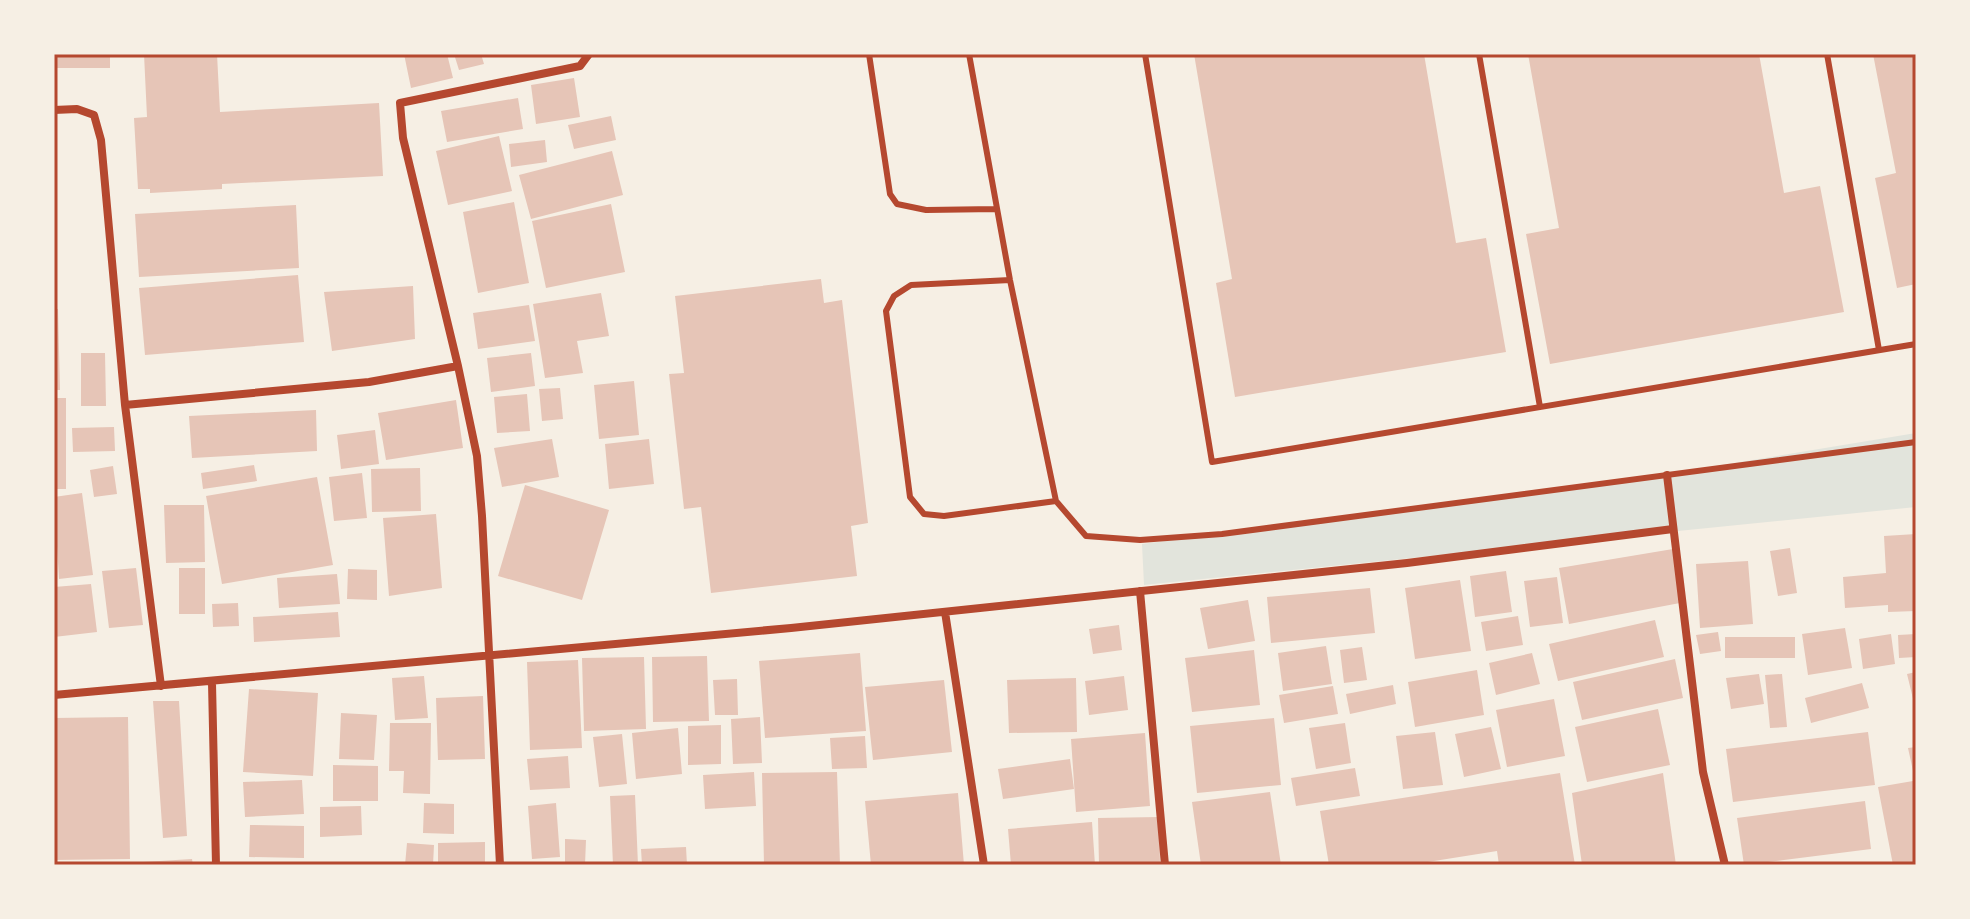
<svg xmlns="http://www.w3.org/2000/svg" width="1970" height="919" font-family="'Fira Sans Condensed',sans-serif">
<rect width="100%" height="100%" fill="#f6efe4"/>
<path fill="#e2e4dc" d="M1916 433V507L1144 585 1142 544 1649 477Z"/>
<path fill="#e6c5b7" d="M54 54H110V68H54Z
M144 54H217L220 112 379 103 383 176 222 184V189L150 193V189H138L134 118 147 117Z
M404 54H447L453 78 411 88Z
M454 54H481L484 64 459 70Z
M1194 54H1424L1456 243 1486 238 1506 352 1235 397 1216 283 1232 279Z
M1528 54H1759L1784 193 1820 186 1844 312 1550 364 1526 234 1559 228Z
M1873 54H1916V284L1897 288 1875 178 1896 173Z
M574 78 580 117 536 124 531 85Z
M518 98 523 129 447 142 441 111Z
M611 116 616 140 574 149 568 125Z
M499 136 512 191 448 205 436 151Z
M545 140 547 162 511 167 509 144Z
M612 151 623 195 531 219 519 175Z
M514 202 529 283 478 293 463 212Z
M611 204 625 272 546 288 532 221Z
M296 205 299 268 139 277 135 214Z
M298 275 304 342 145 355 139 288Z
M821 279 824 303 842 300 868 523 851 526 857 576 711 593 701 507 684 509 669 374 684 373 675 296Z
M413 286 415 339 332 351 324 292Z
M601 293 609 336 577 341 583 373 545 378 533 304Z
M529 305 535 341 478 349 473 313Z
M54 309H58L60 390H54Z
M81 353H105L106 406H81Z
M531 353 535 386 491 392 487 358Z
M634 381 639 435 599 439 594 385Z
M560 388 563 419 542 421 539 389Z
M527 394 530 431 497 433 494 397Z
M54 398H66V489H54Z
M456 400 463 448 386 460 378 413Z
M316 410 317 451 192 458 189 416Z
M114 427 115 451 73 452 72 428Z
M375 430 379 464 341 469 337 435Z
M552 439 559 477 502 487 494 448Z
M649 439 654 484 609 489 605 444Z
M254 465 257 481 203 489 201 473Z
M113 466 117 494 94 497 90 470Z
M420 468 421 511 372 512 371 469Z
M362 473 367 518 334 521 329 477Z
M317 477 333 565 222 584 206 496Z
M525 485 609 510 582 600 498 576Z
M82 493 93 575 59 579 54 497Z
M164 505H204L205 562 166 563Z
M436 514 442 588 389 596 383 518Z
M1916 534V611L1888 612V605L1845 608 1843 577 1886 573 1884 536Z
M1790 548 1797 593 1778 596 1770 551Z
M1673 549 1680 603 1569 624 1559 568Z
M1748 561 1753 624 1700 628 1696 564Z
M136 568 143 625 109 628 102 571Z
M179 568H205V614H179Z
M348 569 377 570V600L347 599Z
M1506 571 1512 612 1475 617 1470 576Z
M337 574 340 604 279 608 277 578Z
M1557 577 1563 623 1530 627 1524 581Z
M1460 580 1471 651 1415 659 1405 588Z
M91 584 97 632 54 637V587Z
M1370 588 1375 633 1271 643 1267 597Z
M1248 600 1255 641 1208 649 1200 608Z
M238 603 239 626 213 627 212 604Z
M338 612 340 637 254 642 253 617Z
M1518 616 1523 645 1486 651 1481 622Z
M1655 620 1664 657 1558 681 1549 644Z
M1119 625 1122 650 1093 654 1089 629Z
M1845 628 1852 668 1808 675 1802 634Z
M1718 632 1721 651 1700 654 1696 635Z
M1891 634 1895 664 1863 669 1859 639Z
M1916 634V657L1899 658 1898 635Z
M1725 637H1795V658H1725Z
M1326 646 1332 684 1283 691 1278 653Z
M1362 647 1367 680 1344 683 1340 650Z
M1254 650 1260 705 1192 712 1185 658Z
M860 653 866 731 765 738 759 661Z
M1532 653 1540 684 1496 695 1489 663Z
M707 656 709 721 653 722 652 657Z
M644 657 646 729 584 731 582 658Z
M1675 659 1683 698 1582 720 1573 682Z
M578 660 582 748 530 750 527 662Z
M1477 670 1484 715 1415 727 1408 682Z
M1916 672V707H1915L1907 674Z
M1759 674 1764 704 1731 709 1726 678Z
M1782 674 1787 727 1770 728 1765 675Z
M424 676 428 718 395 720 392 678Z
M1124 676 1128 710 1089 715 1085 681Z
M1076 678 1077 732 1009 733 1007 680Z
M737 679 738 715H715L713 680Z
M944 680 952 752 873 760 865 687Z
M1862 683 1869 708 1811 723 1805 698Z
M1393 685 1396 704 1350 714 1346 694Z
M1333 686 1338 714 1284 723 1279 695Z
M249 689 318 693 313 776 243 772Z
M483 696 485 759 438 760 436 698Z
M1554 699 1565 756 1507 767 1496 710Z
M153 701H179L187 836 163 838Z
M1658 709 1670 765 1587 782 1575 727Z
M341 713 377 715 374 760 339 759Z
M128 717 130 859 54 860V718Z
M760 717 762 763 733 764 731 719Z
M1274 718 1281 785 1197 793 1190 726Z
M390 723H431L430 794 403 793 404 771H389Z
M1345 723 1351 763 1316 769 1309 728Z
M721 725V764L688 765V726Z
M1491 727 1501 769 1464 777 1455 734Z
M678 728 682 774 636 779 632 733Z
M1435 732 1443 785 1403 789 1396 736Z
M1868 732 1875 785 1733 802 1726 749Z
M1145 733 1150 806 1076 812 1071 739Z
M622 734 627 784 599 787 593 737Z
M865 736 867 768 832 769 830 738Z
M1916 747V780H1915L1908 748Z
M568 756 570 788 530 790 527 759Z
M1070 759 1074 789 1003 799 998 769Z
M333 765 378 766V801H333Z
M1355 768 1360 796 1296 806 1291 778Z
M754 772 756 806 705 809 703 775Z
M837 772 840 865H764L762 773Z
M1560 773 1575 865H1499L1497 851 1409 865H1329L1320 811Z
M1663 773 1676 865H1582L1572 793Z
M302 780 304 814 245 817 243 782Z
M1913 781 1916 865H1893L1878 787Z
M1270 792 1281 865H1201L1192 802Z
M958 793 964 865H871L865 801Z
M635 795 638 865H613L610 796Z
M1865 801 1871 849 1744 865 1737 818Z
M424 803 454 804V834L423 833Z
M556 803 560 857 532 859 528 806Z
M361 806 362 835 320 837V807Z
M1159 817 1160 865H1099L1098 818Z
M1092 822 1095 865H1011L1008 829Z
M250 825 304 826V858L249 857Z
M565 839 586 840 585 865H565Z
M485 842V865H438V843Z
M407 843 434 845 433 865H405Z
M686 847 687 865H642L641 849Z
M192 859 193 865H127V863Z"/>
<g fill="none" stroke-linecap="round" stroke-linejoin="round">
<path stroke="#b5482f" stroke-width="6" d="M869 54 890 194 897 204 926 210 996 209
M969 54 1010 280 1056 501 1086 536 1140 540 1222 534 1916 442
M1145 54 1212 462 1916 344
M1479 54 1540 407
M1827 54 1879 350
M1010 280 911 285 894 296 886 311 910 497 924 514 944 516 1056 501"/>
<path stroke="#b5482f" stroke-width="8" d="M54 110 77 109 94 115 101 140 125 405 161 686
M458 366 403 138 400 103 580 66 589 54
M125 405 369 382 458 366 477 456 482 516 500 865
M1667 475 1703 772 1725 865
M1140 591 1165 865
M945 612 984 865
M212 683 216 865
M54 695 791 628 1407 563 1673 529"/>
</g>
<rect width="1970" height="919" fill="none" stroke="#f6efe4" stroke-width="112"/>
<rect x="56" y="56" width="1858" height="807" fill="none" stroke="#b5482f" stroke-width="3"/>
</svg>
